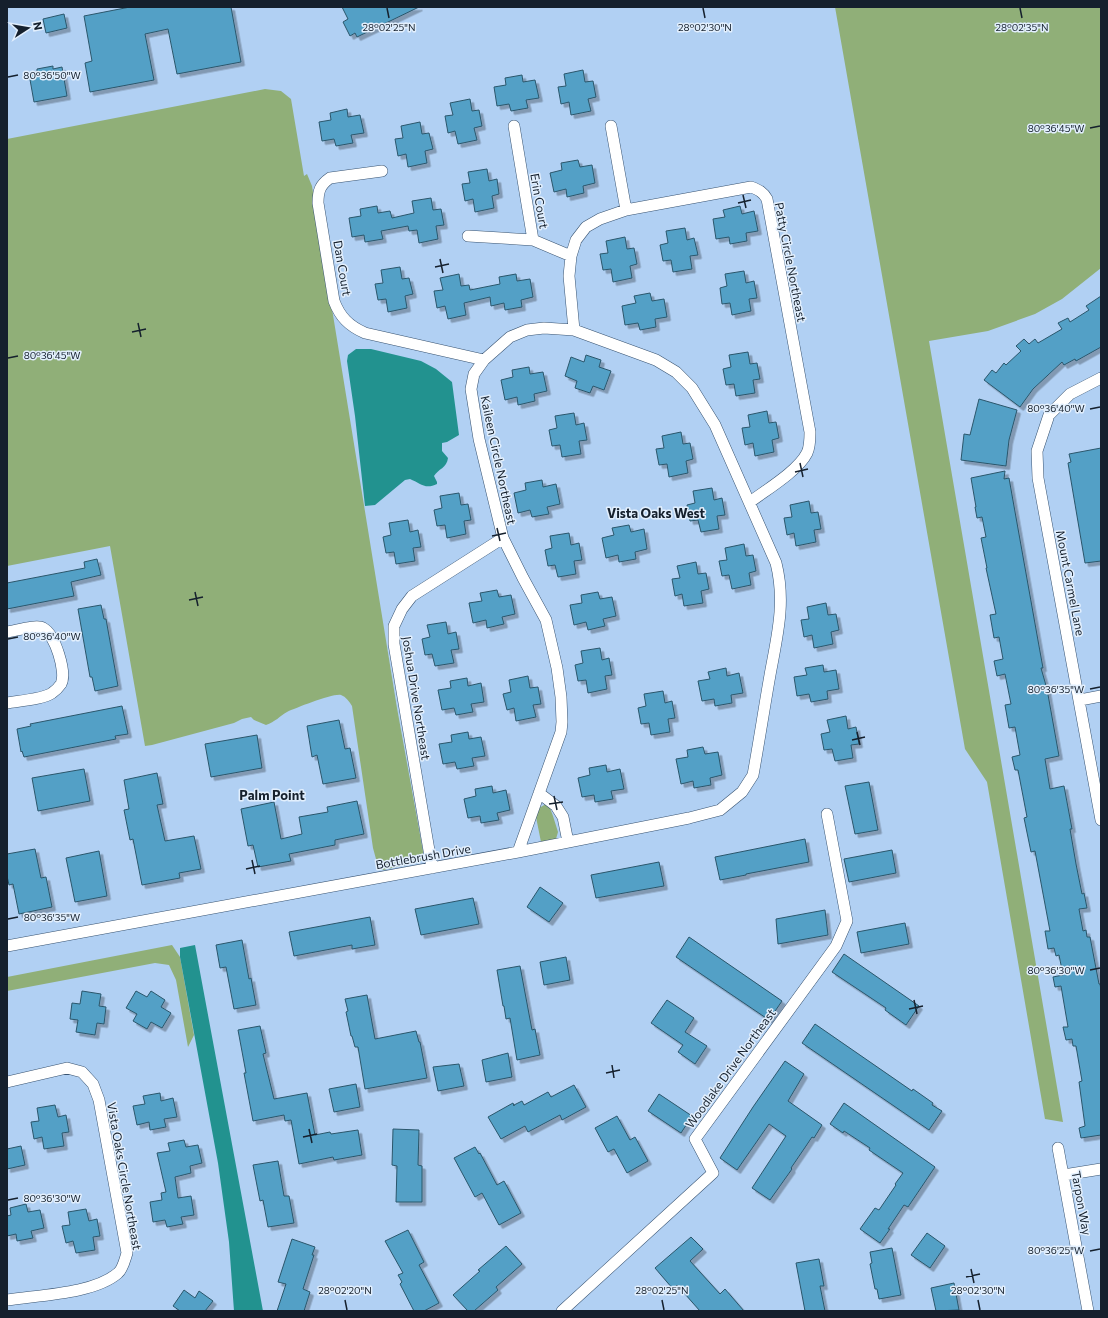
<svg xmlns="http://www.w3.org/2000/svg" width="1108" height="1318" font-family="Commissioner,sans-serif">
<defs>
<filter id="shadow"><feDropShadow dx="3.5" dy="3.5" stdDeviation="0" flood-color="#0004"/></filter>
</defs>
<rect width="100%" height="100%" fill="#b1d0f3"/>
<path fill="#90af78" d="M835 7H1101V268L1062 299 1035 314 988 331 929 341 1063 1122 1045 1119 987 782 965 749Z
M265 89 281 91 291 99 304 176 307 174 312 186 397 708 423 851V859L419 862 383 870 376 859 373 848 352 706C349 701 346 697 341 695 333 693 296 708 287 712 280 716 275 722 266 725L254 720 251 717 242 719 234 723 152 745 145 746 110 546 7 566V139Z
M546 804 550 808 553 816 558 832 556 839 541 842 536 817 539 808Z
M172 945 180 957 194 1035 188 1047 176 980 169 965 155 963 7 991V977Z"/>
<path fill="#22928f" d="M356 349H371L421 361 436 369 452 382 459 435 447 442 442 443V451L448 458C447 468 438 469 434 476L437 482V484C425 490 420 483 410 479L405 480 375 505 365 506 355 416 347 361 348 355Z
M195 945 263 1311H234L229 1242 218 1163 180 957V948Z"/>
<path fill="#53a0c6" stroke="#2b566b" filter="url(#shadow)" d="M130 7H231L241 62 177 74 168 29 145 34 154 80 90 92 85 63 92 61 84 16Z
M342 7H419L357 37 355 33 350 36 343 22 348 19Z
M64 14 67 28 46 33 43 19Z
M53 66V69L62 67 67 96 34 102 29 74 37 72V69Z
M583 70 585 82 593 81 596 97 588 99 591 111 571 115 569 102 561 104 558 87 566 86 564 74Z
M522 75 523 82 535 80 539 98 526 100 528 108 511 111 509 104 497 106 494 87 506 85 505 78Z
M470 99 472 111 479 110 482 126 474 128 477 140 458 144 455 131 448 133 445 116 453 115 450 103Z
M347 109 348 117 360 115 364 133 351 135 353 143 336 146 334 139 322 141 319 122 331 120 330 113Z
M420 122 422 134 429 133 433 149 425 151 427 163 408 167 406 154 398 156 395 139 403 138 401 126Z
M578 160 580 167 592 165 595 183 583 186 584 193 567 197 566 189 554 192 550 173 562 170 561 163Z
M487 169 489 181 497 179 499 194 492 196 494 208 475 212 473 199 465 201 462 184 470 183 468 172Z
M431 198 433 210 441 209 444 225 436 226 438 239 419 243 417 230 409 231 408 226 381 231 383 239 365 242 364 235 352 237 349 218 361 216 360 209 377 206 378 213 390 211 392 218 414 213 412 201Z
M740 206 742 214 754 211 758 231 746 233 747 241 730 244 729 237 716 239 713 219 725 217 723 210Z
M685 228 687 240 694 238 698 255 690 256 692 269 673 272 671 260 663 261 660 245 668 243 666 231Z
M625 237 627 249 634 248 637 264 630 266 632 278 613 282 611 269 603 270 600 254 608 253 606 241Z
M400 267 402 279 409 278 413 294 405 296 407 308 388 312 386 299 378 300 375 284 383 283 381 270Z
M744 271 746 283 754 281 757 298 749 299 751 311 732 315 730 303 722 304 720 288 727 286 725 274Z
M459 274 461 286 469 285 470 290 500 284 499 277 516 274 517 281 530 279 533 297 521 300 522 307 505 310 504 303 491 306 490 297 464 303 466 315 448 319 445 306 437 308 434 291 443 290 440 278Z
M650 293 652 301 664 299 667 317 655 319 656 327 640 330 638 323 625 325 622 306 636 303 634 296Z
M1101 296V347L1076 361 1075 359 1064 365 1062 362 1033 389 1020 407 984 380 992 370 996 373 1004 363 1006 365 1021 351 1016 346 1024 339 1029 344 1035 339 1038 343 1062 329 1058 323 1068 318 1070 322 1089 310 1086 306Z
M748 352 750 364 757 363 760 379 753 380 755 393 736 396 734 384 726 385 723 369 731 367 729 355Z
M586 355 601 360 599 367 611 371 604 390 593 386 590 393 575 388 577 381 565 376 571 357 584 362Z
M529 367 530 374 543 372 547 391 534 394 535 401 518 405 517 397 505 400 501 380 513 377 512 370Z
M979 399 1017 410 1009 440 1006 466 961 460 964 434 970 435Z
M767 411 769 423 776 422 779 438 772 440 774 452 755 456 753 443 745 445 742 428 750 427 748 415Z
M574 413 576 425 584 423 587 440 579 441 581 454 562 457 560 445 552 446 549 430 557 428 555 416Z
M681 432 683 444 690 443 693 459 686 461 688 473 669 477 667 464 659 465 656 449 664 448 662 436Z
M1101 448V561L1085 563 1068 463 1071 462 1069 454Z
M1005 471 1004 479 1009 478 1012 495 1039 646 1043 668H1041L1047 689 1059 756 1045 759 1050 789 1064 786 1072 829H1070L1076 864 1082 894 1084 893 1087 908 1079 909 1083 931 1086 930 1087 937H1090L1099 984H1100L1101 990V1135L1081 1138 1079 1128 1085 1126 1079 1082 1082 1081 1076 1046H1073L1072 1039 1066 1040 1063 1027H1068L1061 986 1055 987 1053 977 1063 975 1059 955 1056 956 1054 948 1048 949 1045 931H1050L1035 851 1031 852 1024 818 1027 817 1018 770H1015L1012 757 1020 755 1015 727 1009 728 1005 705 1011 704 1005 674 997 676 994 661 1003 659 999 637 994 638 990 615 996 614 986 568H987L981 538 986 537 982 517 977 518 975 507H976L971 478Z
M542 480 543 487 556 484 560 504 547 507 549 514 532 517 530 510 518 513 514 493 526 490 525 483Z
M712 488 714 500 722 498 725 515 717 516 719 529 701 532 698 520 690 521 687 505 695 503 693 491Z
M459 493 461 505 468 504 471 520 464 521 466 534 447 538 445 525 437 526 434 510 442 508 440 496Z
M809 501 811 513 818 512 821 529 814 530 816 542 796 546 794 533 787 535 784 518 792 517 790 505Z
M408 520 410 532 418 530 421 547 413 548 415 561 396 564 394 552 386 553 383 537 391 535 389 523Z
M629 525 631 532 644 529 647 549 635 552 636 559 619 562 618 555 606 558 602 538 614 535 612 528Z
M569 533 571 545 579 543 582 560 574 561 576 574 558 577 555 565 548 566 545 550 552 548 550 536Z
M744 544 746 556 753 555 756 571 749 573 751 585 732 589 729 575 722 576 719 561 727 560 725 548Z
M97 559 101 575 71 582 74 596 7 609V583L85 568 84 562Z
M696 562 698 574 706 573 709 589 701 591 703 603 684 606 682 594 675 596 672 579 680 578 677 566Z
M497 590 499 597 511 595 515 614 502 617 504 624 487 628 486 620 473 623 469 603 482 601 480 593Z
M598 592 600 599 612 597 616 616 603 619 605 626 588 630 586 622 574 625 570 605 582 603 581 595Z
M826 603 828 615 836 614 839 630 831 632 833 644 814 648 812 635 804 637 801 620 809 619 807 607Z
M101 605 104 619H106L118 686 95 691 92 677H90L78 609Z
M446 622 448 634 456 632 459 649 451 650 454 663 435 666 432 654 425 655 422 639 430 637 427 625Z
M600 648 602 660 609 658 612 675 605 676 607 689 588 693 586 680 578 681 575 665 583 663 581 651Z
M823 665 824 672 836 670 839 689 827 691 828 699 811 702 809 694 797 696 794 677 807 675 805 668Z
M726 668 727 676 739 673 743 693 731 695 732 703 715 706 714 699 702 701 698 681 710 679 708 672Z
M528 676 530 688 538 687 541 704 533 705 536 717 516 721 514 708 507 710 503 694 511 692 509 680Z
M467 678 468 686 481 683 484 702 471 704 473 712 456 715 454 708 442 710 438 690 451 688 450 681Z
M663 691 665 703 672 701 675 718 668 719 670 732 651 735 649 723 641 724 638 708 646 706 644 694Z
M122 706 128 734 115 736 116 739 24 757 22 751 21 752 17 729 31 726 30 724Z
M846 716 848 729 856 727 859 744 851 745 853 758 835 761 832 749 824 750 821 734 830 732 827 720Z
M339 720 345 749 350 748 356 778 323 784 317 755 312 757 307 726Z
M468 732 469 739 481 737 485 756 472 758 474 766 457 769 455 762 443 764 439 744 452 742 451 735Z
M257 735 262 768 211 777 205 744Z
M703 747 705 754 718 752 722 775 710 778 711 785 694 788 693 781 681 784 676 759 688 757 687 750Z
M606 765 607 772 620 769 624 789 611 791 613 799 595 802 594 795 582 797 578 778 590 775 589 768Z
M84 769 90 801 38 811 32 778Z
M157 773 163 804 157 805 165 841 194 836 201 869 179 873 180 878 142 885 133 839 130 840 124 810 129 809 124 780Z
M869 782 878 830 855 834 845 786Z
M492 786 493 793 506 790 510 810 497 813 499 820 481 823 480 816 468 818 464 799 476 796 475 789Z
M357 801 364 834 335 840V845L289 854 291 861 258 867 253 845 248 846 241 809 274 802 281 839 302 834 299 817 328 812 327 807Z
M805 839 809 862 746 874V875L720 880 715 857Z
M35 849 41 878 46 877 52 907 19 914 13 884 9 885 7 876V854Z
M892 850 896 873 849 882 844 859Z
M99 851 107 896 75 902 66 858Z
M659 862 664 886 596 898 591 875Z
M540 887 563 903 549 922 527 907Z
M473 898 479 924 421 935 415 909Z
M825 910 828 935 778 944 776 919Z
M370 917 375 945 352 949V945L294 956 289 932Z
M905 923 909 944 861 953 857 932Z
M689 937 782 1001 769 1020 676 957Z
M242 940 249 979 251 978 256 1005 234 1009 226 967 220 968 216 945Z
M844 954 919 1006 906 1025 885 1010 886 1008 832 972Z
M566 957 570 980 544 985 540 962Z
M520 966 532 1030 535 1029 540 1055 517 1060 510 1018 506 1019 504 1006H503L497 970Z
M82 991 101 994 99 1006 106 1007 104 1024 97 1023 95 1035 76 1032 78 1020 70 1019 72 1003 80 1004Z
M136 991 147 997 151 991 165 1000 161 1007 171 1013 162 1028 151 1022 147 1029 133 1021 137 1014 126 1008Z
M367 995 375 1039 416 1031 419 1042H420L427 1078 365 1089 358 1047H355L352 1036H351L346 1012 348 1011 345 999Z
M667 1000 694 1018 685 1032 707 1046 695 1064 678 1052 683 1045 651 1023Z
M815 1024 912 1091 913 1089 933 1103 932 1105 942 1111 929 1130 802 1043Z
M260 1026 266 1053 263 1054 274 1099 307 1093 315 1135 330 1132 331 1134 358 1130 362 1155 334 1160 333 1157 299 1164 291 1120 285 1121 284 1115 253 1121 244 1073H246L238 1030Z
M508 1053 512 1077 486 1082 482 1060Z
M785 1061 804 1074 788 1101 822 1125 814 1138 812 1137 806 1146 791 1168 792 1169 770 1200 752 1188 786 1136 769 1124 737 1170 720 1158 753 1107Z
M459 1064 464 1086 438 1091 433 1067Z
M356 1084 360 1107 334 1112 329 1089Z
M574 1085 586 1107 562 1120 560 1115 528 1132 525 1126 501 1139 488 1117 513 1103 514 1106V1105L522 1101 524 1105 548 1092 551 1097Z
M160 1093 161 1101 173 1098 177 1117 164 1119 166 1127 150 1130 149 1122 137 1125 133 1106 145 1104 143 1096Z
M659 1094 692 1116 681 1133 648 1111Z
M844 1103 935 1167 908 1207 904 1205 888 1229H890L880 1243 860 1229 875 1208 879 1210 896 1185 895 1184 903 1173 869 1150 870 1148 844 1131 843 1133 830 1124Z
M55 1105 58 1117 66 1115 69 1132 62 1133 64 1146 44 1149 42 1137 34 1139 31 1122 39 1121 37 1108Z
M617 1116 630 1140 635 1137 648 1161 627 1173 614 1149 608 1152 595 1128Z
M393 1129 419 1130 418 1165 422 1166V1202H396L397 1166 392 1165Z
M184 1140 186 1147 198 1145 202 1163 190 1166 191 1173 175 1177 178 1198 191 1196 194 1215 181 1217 183 1224 167 1227 165 1220 153 1222 150 1202 162 1200 161 1193 166 1192 157 1153 170 1151 168 1143Z
M21 1146 25 1165 7 1169V1149Z
M475 1147 479 1154 480 1153 497 1185 504 1181 521 1213 499 1225 482 1193 475 1197 454 1158Z
M278 1161 284 1196H289L294 1223 268 1227 263 1200 260 1201 253 1165Z
M26 1204 28 1212 40 1210 44 1228 31 1231 33 1238 17 1241 16 1234 7 1236V1216L11 1215 10 1208Z
M86 1209 89 1221 97 1219 100 1236 93 1237 95 1250 76 1253 73 1241 66 1243 62 1226 70 1225 68 1212Z
M408 1230 424 1262 419 1265 439 1303 424 1311H414L400 1284 402 1282 398 1275 403 1273 385 1241Z
M927 1233 945 1246 930 1268 911 1255Z
M691 1237 703 1249 690 1261 720 1294 725 1289 744 1311H700L677 1285 673 1289 655 1268Z
M292 1239 315 1247 312 1255H314L303 1289 310 1292 304 1311H277L286 1284 278 1282Z
M506 1246 522 1264 496 1287 498 1290 474 1311H468L453 1295 480 1271 478 1270Z
M892 1248 901 1295 879 1299 877 1289H875L870 1264 872 1263 870 1252Z
M819 1259 824 1286H820L825 1311H805L796 1263Z
M954 1283 959 1310 936 1311 931 1288Z
M184 1290 195 1298 199 1291 213 1301 205 1311H180L173 1306Z"/>
<g fill="none" stroke-linecap="round" stroke-linejoin="round">
<g stroke="#385371" stroke-width="12">
<path id="minor" d="M514 126 533 240 571 256
M611 126 626 210
M382 171 330 178C320 185 318 191 318 203L334 301C340 317 349 326 365 333L484 360
M468 236 533 240
M574 330 569 276 571 256 576 240 586 227 600 219 626 210 751 187C759 190 763 192 767 199L810 432C810 439 810 447 807 453 798 471 766 490 750 502
M1101 378 1070 394 1049 415 1037 451 1038 478 1101 820
M7 632C15 631 37 624 43 628 55 634 67 673 61 684 59 687 55 691 52 693 44 699 18 701 7 703
M1080 700 1101 696
M539 793 556 806 563 817 568 842
M432 868 394 644V626L402 609 412 596 503 538
M7 946 518 852 689 818 720 810 742 792 753 775C759 742 764 709 770 675 777 636 786 603 776 563L715 425 692 388 676 372 656 360 574 330 544 328 527 330 510 337 484 360 474 374 471 389 479 439 503 538 523 578 546 620 557 668 561 697 562 722 561 732 518 852
M7 1082 67 1068 82 1072 93 1084 99 1100 127 1253C125 1259 123 1269 118 1273 94 1294 38 1295 7 1300
M1058 1148 1088 1311
M1064 1175 1101 1169
M562 1311 713 1173 695 1139 836 946 847 921 827 814"/>
</g>
<use href="#minor" stroke="#fff" stroke-width="11"/>
</g>
<path fill="none" stroke="#15202d" stroke-width="1.5" d="M387 8 389 18M703 8 705 18M1020 8 1022 18M8 77 18 75M1090 128 1100 126M743 195 746 208M738 203 751 200M440 259 443 273M435 267 449 264M138 323 141 337M132 332 146 329M8 358 18 356M1090 409 1100 407M800 463 803 477M795 472 808 469M497 528 500 541M492 536 506 533M195 592 198 606M189 600 203 597M8 639 18 637M1090 689 1100 687M857 732 860 745M852 740 865 737M554 796 557 810M549 804 563 802M252 860 255 874M246 869 260 866M8 919 18 917M1090 970 1100 968M914 1000 917 1014M909 1009 923 1006M612 1065 614 1078M606 1073 620 1070M309 1129 312 1143M303 1137 317 1134M8 1200 18 1198M1090 1251 1100 1249M971 1269 974 1283M966 1277 980 1274M345 1300 347 1310M662 1300 664 1310M978 1300 980 1310"/>
<g text-anchor="middle" dominant-baseline="central" stroke-width="3" stroke-linejoin="round" paint-order="stroke">
<g font-size="12" fill="#15202d" stroke="#e2effd">
<text transform="translate(540 201) rotate(80)">Erin Court</text>
<text transform="translate(791 262) rotate(79)">Patty Circle Northeast</text>
<text transform="translate(343 268) rotate(80)">Dan Court</text>
<text transform="translate(499 460) rotate(78)">Kaileen Circle Northeast</text>
<text transform="translate(1071 583) rotate(79)">Mount Carmel Lane</text>
<text transform="translate(417 698) rotate(81)">Joshua Drive Northeast</text>
<text transform="translate(423 856) rotate(-10)">Bottlebrush Drive</text>
<text transform="translate(730 1068) rotate(-54)">Woodlake Drive Northeast</text>
<text transform="translate(125 1176) rotate(80)">Vista Oaks Circle Northeast</text>
<text transform="translate(1082 1203) rotate(80)">Tarpon Way</text>
</g>
<g font-size="13" font-weight="bold" fill="#15202d" stroke="#e2effd">
<text x="656" y="513">Vista Oaks West</text>
<text x="272" y="795">Palm Point</text>
</g>
</g>
<g font-size="10" text-anchor="middle" fill="#15202d" stroke="#e2effd" stroke-width="3" stroke-linejoin="round" paint-order="stroke">
<text x="389" y="31">28°02'25"N</text>
<text x="705" y="31">28°02'30"N</text>
<text x="1022" y="31">28°02'35"N</text>
<text x="52" y="79">80°36'50"W</text>
<text x="1056" y="132">80°36'45"W</text>
<text x="52" y="359">80°36'45"W</text>
<text x="1056" y="412">80°36'40"W</text>
<text x="52" y="640">80°36'40"W</text>
<text x="1056" y="693">80°36'35"W</text>
<text x="52" y="921">80°36'35"W</text>
<text x="1056" y="974">80°36'30"W</text>
<text x="52" y="1202">80°36'30"W</text>
<text x="1056" y="1254">80°36'25"W</text>
<text x="345" y="1294">28°02'20"N</text>
<text x="662" y="1294">28°02'25"N</text>
<text x="978" y="1294">28°02'30"N</text>
</g>
<rect width="1108" height="1318" fill="none" stroke="#15202d" stroke-width="16"/>
<g transform="translate(28 28) rotate(78)" stroke="#e2effd" stroke-width="3" paint-order="stroke">
<path d="M0-3L7 15L0 10L-7 15Z" fill="#15202d"/>
<text y="-6" font-size="11" font-weight="bold" text-anchor="middle" fill="#15202d">N</text>
</g>
</svg>
